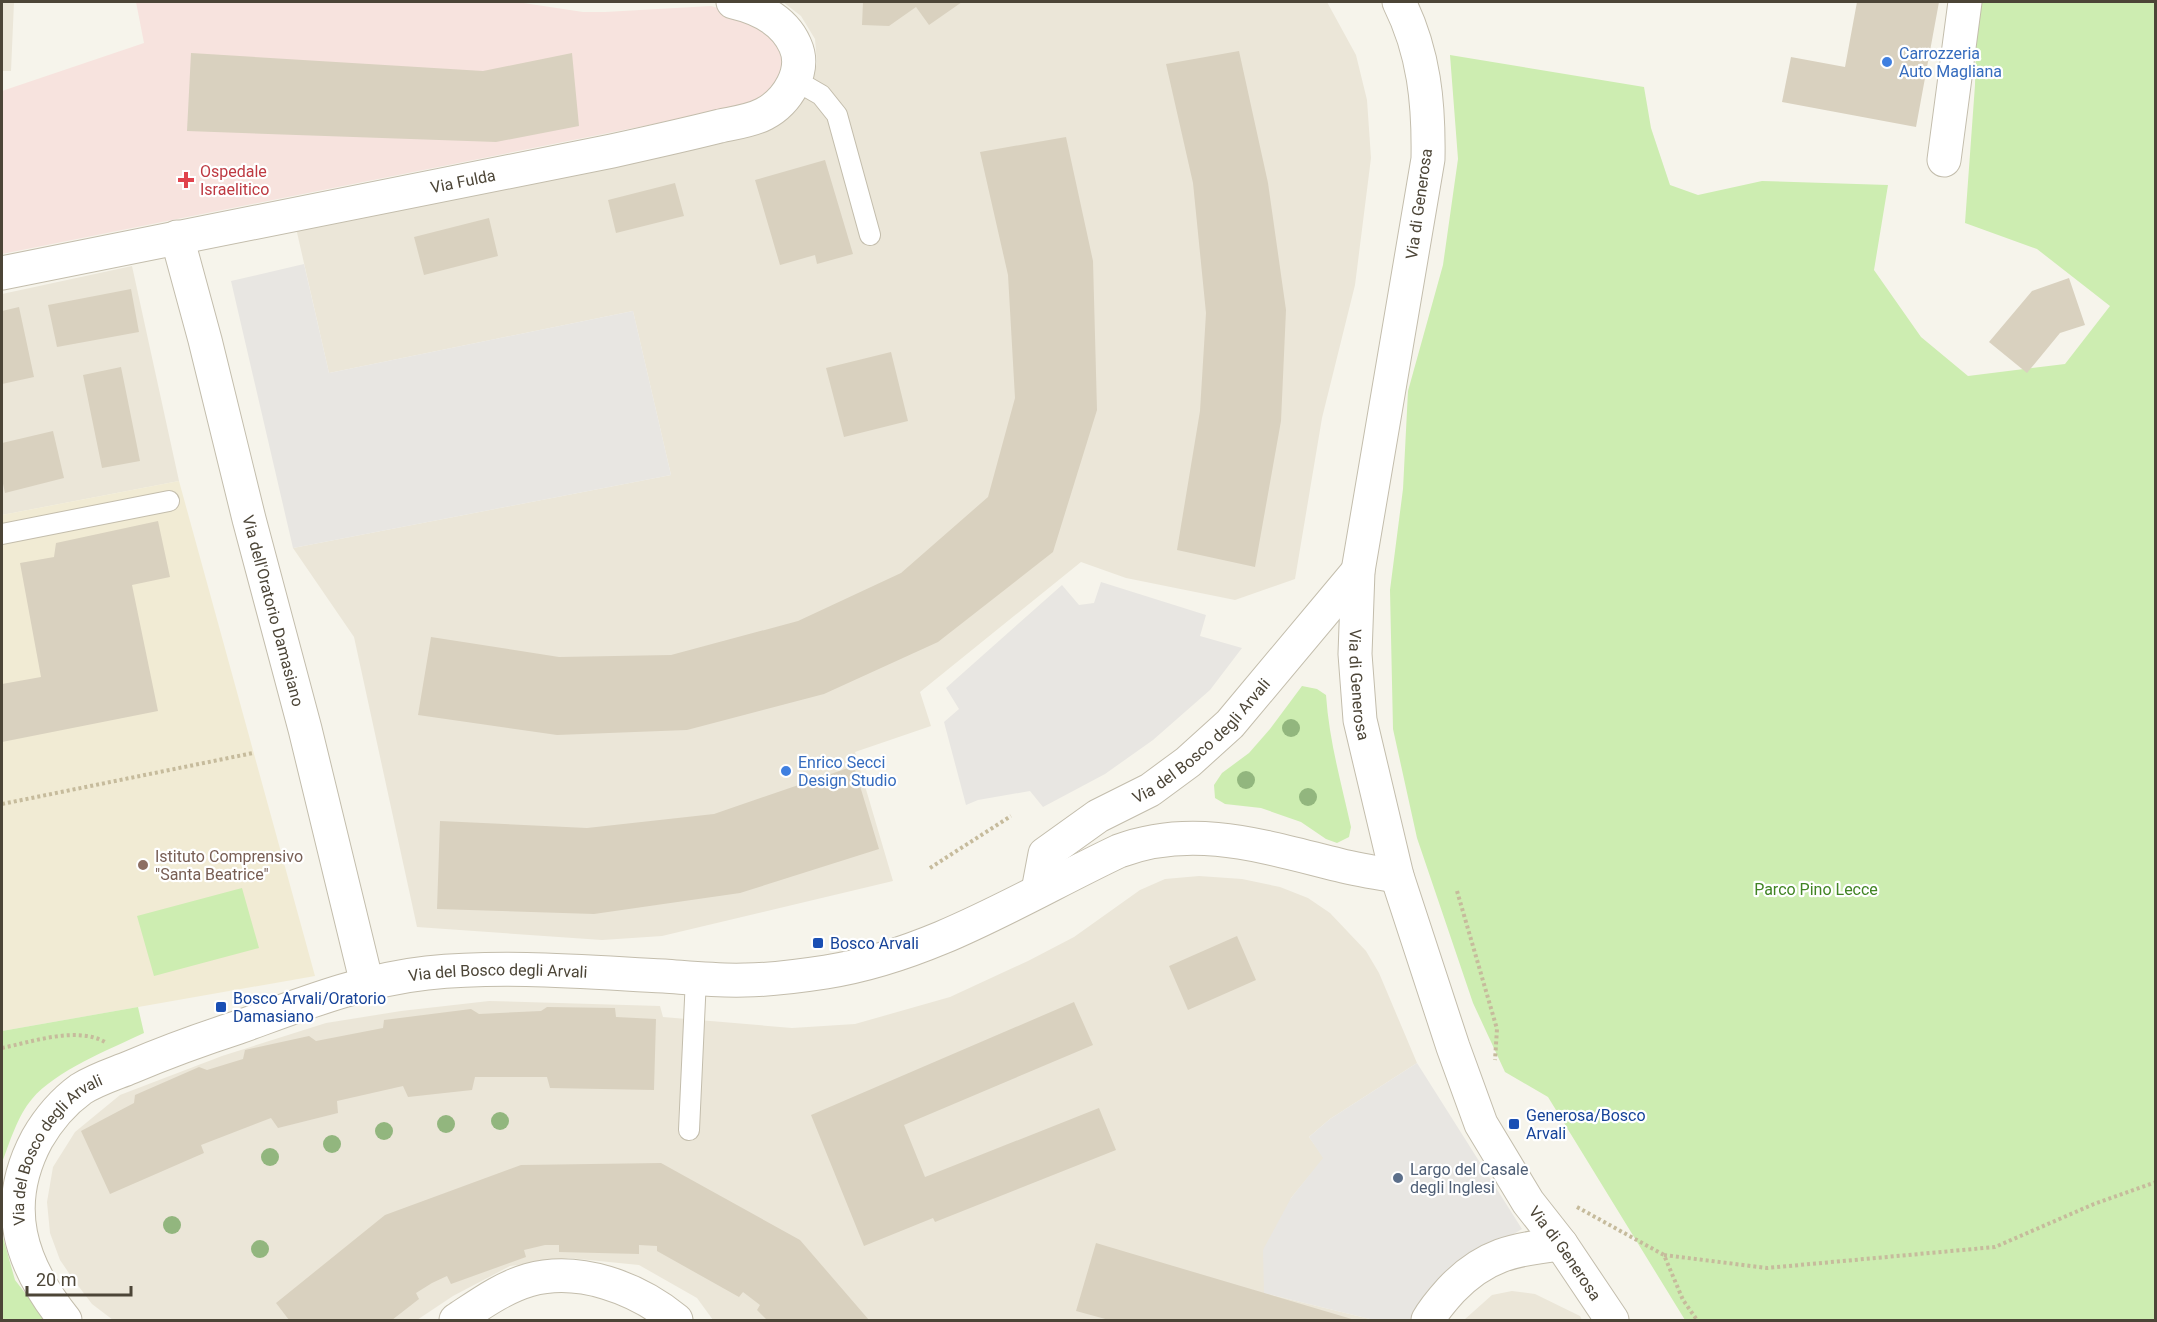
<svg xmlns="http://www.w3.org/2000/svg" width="2157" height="1322" font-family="Roboto,sans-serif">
<rect width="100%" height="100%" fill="#f6f4eb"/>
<path fill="#ebe6d8" d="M2 2H14L11 71H2Z
M783 2H1327L1356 55 1367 100 1371 158 1355 285 1322 418 1295 579 1235 600 1126 578 1081 562 920 692 931 726 855 752 893 881 662 936 602 940 417 927 354 637 293 548 671 475 633 311 329 373 296 228 811 85 817 63 815 39 801 16Z
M132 266 179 481 2 515V294Z
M1199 876 1242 879 1280 887 1308 898 1330 913 1366 951 1379 973 1417 1063 1330 1119 1309 1137 1324 1158 1291 1198 1264 1293 1374 1320H713L697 1298 639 1265 569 1258 510 1266 453 1296 417 1320H113L92 1304 73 1279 60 1260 50 1233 47 1202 53 1167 75 1132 120 1095 222 1056 326 1023 401 1011 489 1001 660 1006 663 1017 792 1028 855 1024 950 997 1028 961 1074 937 1140 890 1165 879Z
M1512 1291 1535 1294 1580 1316 1582 1320H1464L1492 1295Z"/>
<path fill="#f1ebd4" d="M179 481 315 976 2 1031V515Z"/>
<path fill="#f7e3de" d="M136 2H517L583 12H605L711 6 746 16 774 36 782 59 779 82 765 99 739 107 2 254V91L144 43Z"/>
<path fill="#cdedb1" d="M1977 2H2155V1320H1685L1548 1097 1505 1072 1473 1003 1417 838 1393 729 1390 590 1403 489 1408 391 1443 265 1458 159 1450 55 1644 87 1651 128 1670 185 1698 195 1762 181 1888 185 1874 270 1921 337 1968 376 2065 364 2110 306 2037 249 1965 223 1975 85Z
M1302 686 1317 689 1326 695C1329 740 1341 782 1351 827L1349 837 1337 843 1326 839 1301 822 1261 808 1225 804 1215 798 1214 785 1222 773 1249 753 1270 729Z
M242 888 259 948 154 976 137 916Z
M138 1007 144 1033C110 1049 55 1071 32 1099 18 1115 9 1144 2 1163V1031Z
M2 1234 15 1280 46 1320H2Z"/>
<path fill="#e8e6e2" d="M304 264 329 373 633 311 671 475 293 548 231 281Z
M1101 582 1206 615 1200 636 1242 648 1210 690 1153 740 1105 774 1043 807 1030 791 978 800 966 805 944 722 959 709 946 688 1062 585 1079 605 1094 603Z
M1417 1063 1522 1229 1497 1244 1422 1320H1374L1264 1293 1263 1250 1291 1198 1323 1158 1309 1137 1330 1119Z"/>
<path fill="#d9d1bf" d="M863 2H962L929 25 916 7 889 26 862 25Z
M1857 2H1939L1916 127 1782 102 1791 57 1845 67Z
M1239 51 1268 183 1286 310 1281 421 1255 567 1177 550 1200 411 1206 313 1193 183 1166 64Z
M191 53 483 71 572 53 579 126 496 142 187 131Z
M1066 137 1093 261 1097 410 1053 552 938 642 824 694 687 730 557 735 418 715 431 637 559 657 671 655 798 621 901 573 988 497 1015 398 1008 275 980 152Z
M825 160 853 254 817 264 815 255 780 265 755 180Z
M675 183 684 216 616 233 608 200Z
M489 218 498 256 424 275 414 237Z
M2069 278 2085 325 2060 333 2027 373 1989 342 2032 291Z
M131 289 139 332 57 347 48 305Z
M19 307 34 377 2 384V311Z
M891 352 908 421 844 437 826 368Z
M121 367 140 461 102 468 83 375Z
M53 431 64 478 5 493 2 479V443Z
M158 521 170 577 132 585 158 711 2 742V684L41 677 20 563 54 557 56 543Z
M854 766 879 849 740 893 594 914 437 909 440 821 587 828 714 814Z
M1237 936 1256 980 1188 1010 1169 966Z
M1074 1002 1093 1045 904 1125 925 1177 1099 1108 1116 1150 935 1222 933 1218 864 1246 811 1115Z
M547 1007 615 1008 616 1017 656 1019 654 1090 550 1088 547 1077H475L472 1090 408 1097 403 1086 337 1101 338 1113 278 1128 271 1118 201 1145 204 1153 110 1194 81 1131 134 1103 135 1095 199 1067 207 1070 243 1059 245 1050 309 1036 316 1041 383 1028 384 1020 471 1009 479 1014 541 1011Z
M661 1163 800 1240 869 1320H767L757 1310 760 1305 743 1292 739 1297 657 1251V1246L639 1245V1254L559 1252V1245H545L524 1250 526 1257 451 1284 447 1276 432 1283 416 1293 419 1299 392 1320H289L276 1303 385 1215 521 1165Z
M1096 1243 1355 1320H1109L1076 1311Z"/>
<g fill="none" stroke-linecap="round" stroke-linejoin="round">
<g stroke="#c3bdac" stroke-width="22">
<path id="service" d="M795 80 821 95 837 115 870 235
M2 534 169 501
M689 1130 696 978"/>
</g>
<g stroke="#c3bdac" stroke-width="35">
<g id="minor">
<path id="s1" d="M1399 2C1424 52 1429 103 1428 159L1358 571 1355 654 1360 720 1397 876 1453 1047 1481 1124 1528 1202 1561 1244 1612 1320"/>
<path d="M1944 160 1965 2"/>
<path id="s2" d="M177 237 205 340 249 519 305 729 367 984"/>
<path id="s3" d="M2 273 612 151C648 143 684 135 720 126 734 123 751 121 764 114 787 102 807 71 795 45 784 20 759 8 733 2"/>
<path id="s4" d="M1038 891 1045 854 1098 816 1150 790 1188 762 1230 724 1358 571"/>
<path id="s5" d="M65 1320C20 1264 1 1206 37 1139 48 1120 63 1102 81 1089 97 1079 114 1074 131 1067 166 1052 202 1039 239 1027 300 1005 362 980 427 973 505 965 586 972 664 976 691 978 718 981 745 980 772 980 800 976 826 972 933 955 1024 896 1119 851 1194 823 1265 847 1339 865 1358 870 1378 873 1397 876"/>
<path d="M456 1320C479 1305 502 1288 529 1280 579 1266 637 1288 676 1320"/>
<path d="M1428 1320C1434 1309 1442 1300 1451 1290 1484 1255 1514 1249 1561 1244"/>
</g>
</g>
<path stroke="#c6bb9c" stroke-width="4" stroke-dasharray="3 3" stroke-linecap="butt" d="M2 804 253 753
M930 868 1011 816
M1457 891 1497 1029 1495 1060
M2 1048C31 1042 77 1026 105 1042
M1577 1207 1664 1255 1683 1300 1697 1320
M1664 1255 1767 1268 1995 1247 2094 1204 2156 1182"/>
<use href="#service" stroke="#fff" stroke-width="20"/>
<use href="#minor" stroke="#fff" stroke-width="33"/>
</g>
<g fill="#92b67e">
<circle cx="1291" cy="728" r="9"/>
<circle cx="1246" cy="780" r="9"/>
<circle cx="1308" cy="797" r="9"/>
<circle cx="500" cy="1121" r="9"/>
<circle cx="446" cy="1124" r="9"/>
<circle cx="384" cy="1131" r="9"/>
<circle cx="332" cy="1144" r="9"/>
<circle cx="270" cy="1157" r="9"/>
<circle cx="172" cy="1225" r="9"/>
<circle cx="260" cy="1249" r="9"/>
</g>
<g fill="#3f7fe0" stroke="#fff" stroke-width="2">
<circle cx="1887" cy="62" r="6"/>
<circle cx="786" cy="771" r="6"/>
</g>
<path fill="#e0444e" stroke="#fff" stroke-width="2" d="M183 171h6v6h6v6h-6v6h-6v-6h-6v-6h6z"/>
<circle fill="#8d6e63" stroke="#fff" stroke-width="2" cx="143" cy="865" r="6"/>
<g fill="#1a4fb4" stroke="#fff" stroke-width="2">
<rect x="812" y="937" width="12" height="12" rx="3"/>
<rect x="215" y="1001" width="12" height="12" rx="3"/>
<rect x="1508" y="1118" width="12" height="12" rx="3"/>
</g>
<circle fill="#5c6f8a" stroke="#fff" stroke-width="2" cx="1398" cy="1178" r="6"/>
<g text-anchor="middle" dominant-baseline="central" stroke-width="4.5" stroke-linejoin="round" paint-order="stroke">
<g font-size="16" fill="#366cbe" stroke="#fff" text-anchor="start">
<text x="1899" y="53">Carrozzeria<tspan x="1899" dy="18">Auto Magliana</tspan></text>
<text x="798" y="762">Enrico Secci<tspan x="798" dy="18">Design Studio</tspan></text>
</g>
<g font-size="16" fill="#be3a42" stroke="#fff" text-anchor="start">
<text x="200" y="171">Ospedale<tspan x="200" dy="18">Israelitico</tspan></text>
</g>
<g font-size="16" fill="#4c4537" stroke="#fff">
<text stroke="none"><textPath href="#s3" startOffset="470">Via Fulda</textPath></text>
<text transform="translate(1419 204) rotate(-82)">Via di Generosa</text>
<text stroke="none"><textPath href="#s2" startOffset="386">Via dell'Oratorio Damasiano</textPath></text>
<text stroke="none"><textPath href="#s1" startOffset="693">Via di Generosa</textPath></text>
<text stroke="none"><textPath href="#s4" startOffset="232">Via del Bosco degli Arvali</textPath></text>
<text stroke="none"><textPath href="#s5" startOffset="700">Via del Bosco degli Arvali</textPath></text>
<text stroke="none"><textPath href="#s5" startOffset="196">Via del Bosco degli Arvali</textPath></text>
<text stroke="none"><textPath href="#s1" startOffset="1305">Via di Generosa</textPath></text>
</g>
<g font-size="16" fill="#785e54" stroke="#fff" text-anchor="start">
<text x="155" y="856">Istituto Comprensivo<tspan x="155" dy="18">"Santa Beatrice"</tspan></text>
</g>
<g font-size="16" fill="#418424" stroke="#fff">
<text x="1816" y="889">Parco Pino Lecce</text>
</g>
<g font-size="16" fill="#164399" stroke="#fff" text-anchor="start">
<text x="830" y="943">Bosco Arvali</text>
<text x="233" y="998">Bosco Arvali/Oratorio<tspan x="233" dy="18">Damasiano</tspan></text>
<text x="1526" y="1115">Generosa/Bosco<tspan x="1526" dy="18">Arvali</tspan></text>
</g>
<g font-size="16" fill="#4e5e75" stroke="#fff" text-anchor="start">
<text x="1410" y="1169">Largo del Casale<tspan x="1410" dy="18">degli Inglesi</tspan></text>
</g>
</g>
<rect width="2157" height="1322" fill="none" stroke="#4c4537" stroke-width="6"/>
<path d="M27 1286v9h104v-9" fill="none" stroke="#4c4537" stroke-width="3"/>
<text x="36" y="1286" font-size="18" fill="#4c4537" stroke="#ffffff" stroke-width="4.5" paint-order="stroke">20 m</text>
</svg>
